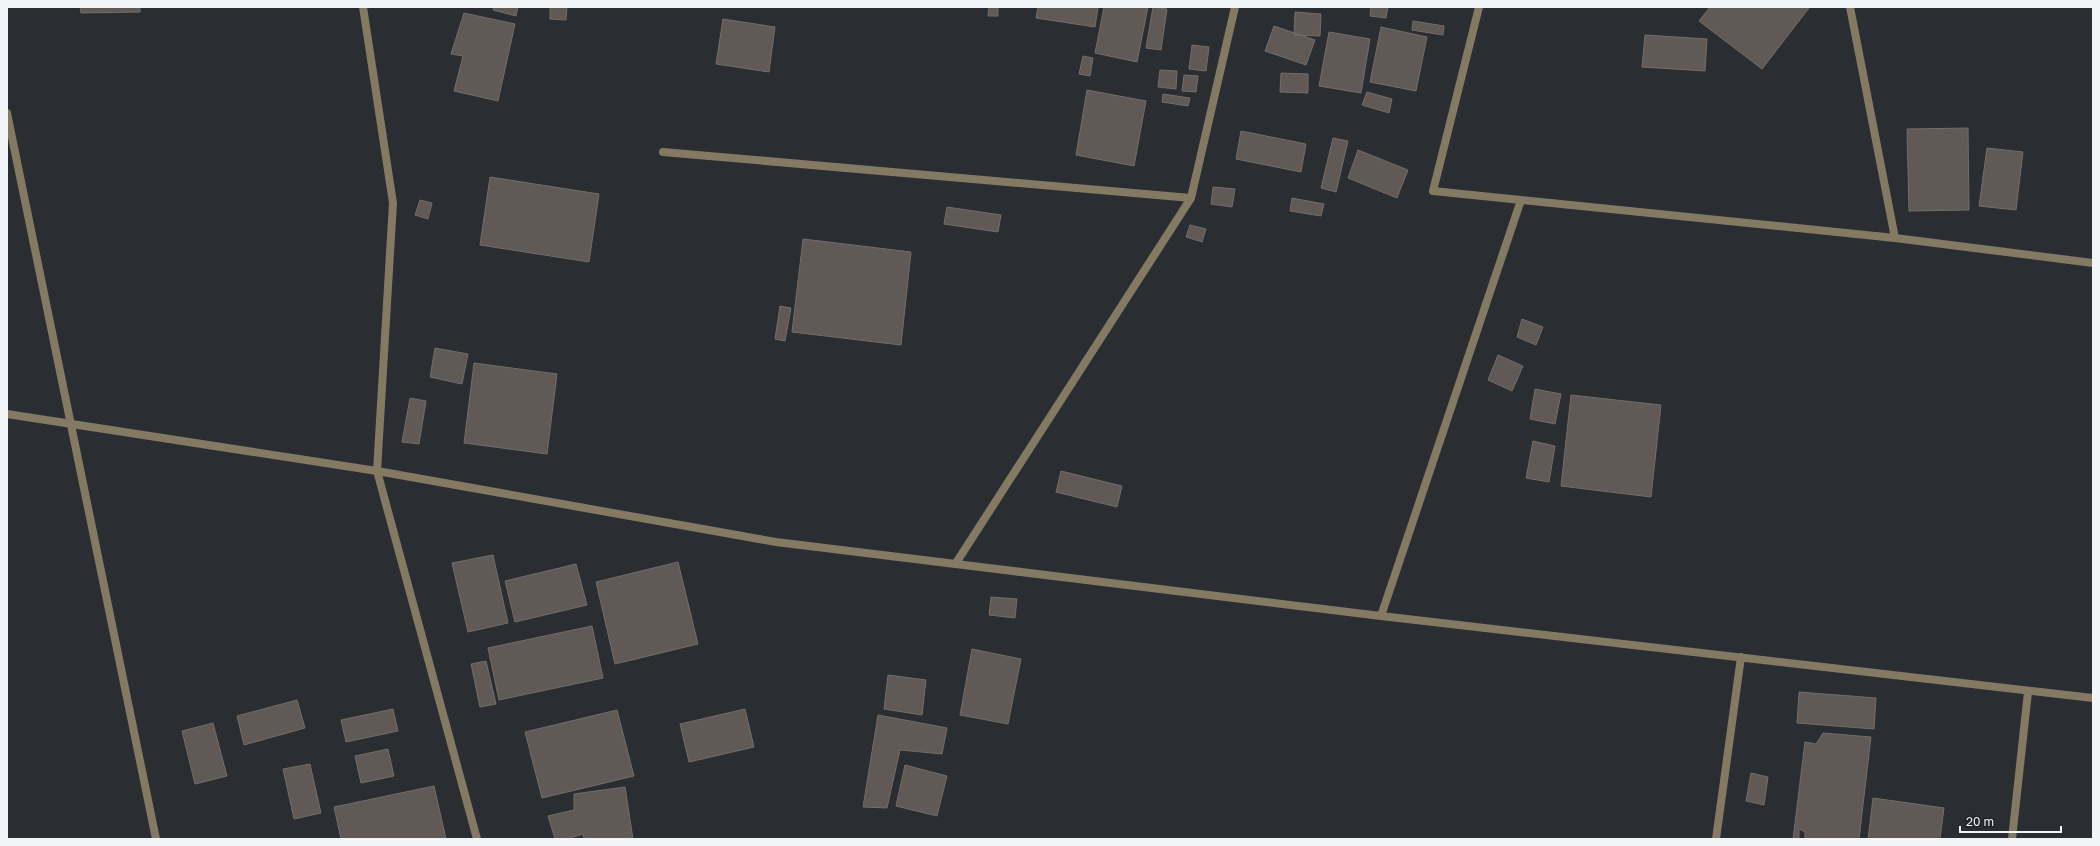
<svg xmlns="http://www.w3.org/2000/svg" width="2100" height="846" font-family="'Golos Text',sans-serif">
<rect width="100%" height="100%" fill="#2a2d32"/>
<path fill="#605955" stroke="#746d6a" d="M80 7H140V12L81 13Z
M494 7H518L516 16 493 10Z
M550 7H567L566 20 550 19Z
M989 7H998V16H988Z
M1038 7H1098L1095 27 1036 18Z
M1104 7H1148L1137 62 1095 53Z
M1153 7 1167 9 1161 50 1146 48Z
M1371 7H1388L1386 18 1370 16Z
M1710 7H1808L1809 8 1762 69 1699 21Z
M1295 12 1321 14 1320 36 1294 35Z
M464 13 515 24 498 101 454 91 463 56 451 54Z
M723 19 775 27 769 72 716 64Z
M1413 21 1444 26 1443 35 1412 30Z
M1274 26 1315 40 1306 65 1265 51Z
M1381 27 1427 37 1416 91 1370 82Z
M1329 32 1370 39 1361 93 1319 86Z
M1645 35 1707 39 1705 71 1642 67Z
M1192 45 1209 47 1206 71 1189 69Z
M1083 56 1093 58 1090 76 1079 74Z
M1160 70 1177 71 1176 89 1158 87Z
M1281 73 1308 74V93L1280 92Z
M1184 75 1198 76 1196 92 1182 91Z
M1087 90 1146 101 1134 166 1076 155Z
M1367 92 1392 99 1389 113 1362 105Z
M1163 94 1190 98 1188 106 1162 102Z
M1968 128 1969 210 1909 211 1907 129Z
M1241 131 1306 144 1301 172 1236 159Z
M1333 138 1348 141 1336 192 1321 188Z
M1987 148 2023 152 2016 210 1979 206Z
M1358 150 1408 170 1397 198 1348 178Z
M490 177 599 194 589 262 480 245Z
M1213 187 1235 189 1232 207 1211 204Z
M1292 198 1324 204 1321 216 1290 211Z
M420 200 432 203 428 219 415 215Z
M947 207 1001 215 998 232 944 224Z
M1190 225 1206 229 1202 242 1186 237Z
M803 239 911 252 901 345 792 332Z
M780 306 791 308 785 341 775 339Z
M1522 319 1543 327 1536 345 1517 337Z
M435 348 468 354 462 384 430 377Z
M1498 355 1523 366 1512 391 1488 380Z
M474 363 557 374 547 454 464 443Z
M1535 389 1561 394 1555 424 1530 419Z
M1571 395 1661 405 1651 497 1561 486Z
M410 398 426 401 419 444 402 442Z
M1533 441 1555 446 1549 482 1526 478Z
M1061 471 1122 486 1117 507 1056 492Z
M493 555 508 623 468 632 452 563Z
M678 562 698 644 615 664 596 582Z
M576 564 587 605 515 622 505 581Z
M991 597 1017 599 1015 618 989 615Z
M592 626 603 678 499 700 488 648Z
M972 649 1021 659 1008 724 960 715Z
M486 661 496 704 480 707 471 664Z
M888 675 926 680 922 715 884 709Z
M1799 692 1876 698 1874 729 1797 723Z
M297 700 305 728 244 745 237 716Z
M393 709 398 731 346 742 341 720Z
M745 709 754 747 689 762 680 724Z
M617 710 634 776 542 798 525 732Z
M878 715 947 728 942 754 900 750 887 808 863 807Z
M213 723 227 776 195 784 182 731Z
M1823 733 1871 737 1859 839H1805V832L1799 829V839H1793L1805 742 1816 744Z
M388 749 394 776 361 783 355 756Z
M310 764 321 813 294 819 283 769Z
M905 765 947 776 937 816 896 806Z
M1751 773 1768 777 1764 805 1746 801Z
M434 786 446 839H341L334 807Z
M625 787 633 839H584L583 834 567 839H555L548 816 574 810V794Z
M1873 798 1944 808 1940 839H1868Z"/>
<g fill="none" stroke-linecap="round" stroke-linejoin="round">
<path stroke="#847a64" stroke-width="8" d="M363 7 393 203 377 471 477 839
M1479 7 1433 191 1895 238 2093 263
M1850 7 1895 238
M7 113 156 839
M663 152 1191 198
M7 414 377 471 776 542 1381 616 2093 698
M956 563 1191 198 1235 7
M1381 616 1521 200
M1716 839 1741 657
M2012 839 2028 692"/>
</g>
<rect width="2100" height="846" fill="none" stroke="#f2f4f7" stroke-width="16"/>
<path d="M1960 826v6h101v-6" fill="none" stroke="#f2f4f7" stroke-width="2"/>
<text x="1966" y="826" font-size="12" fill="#f2f4f7" stroke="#202428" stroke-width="3" paint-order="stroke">20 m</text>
</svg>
